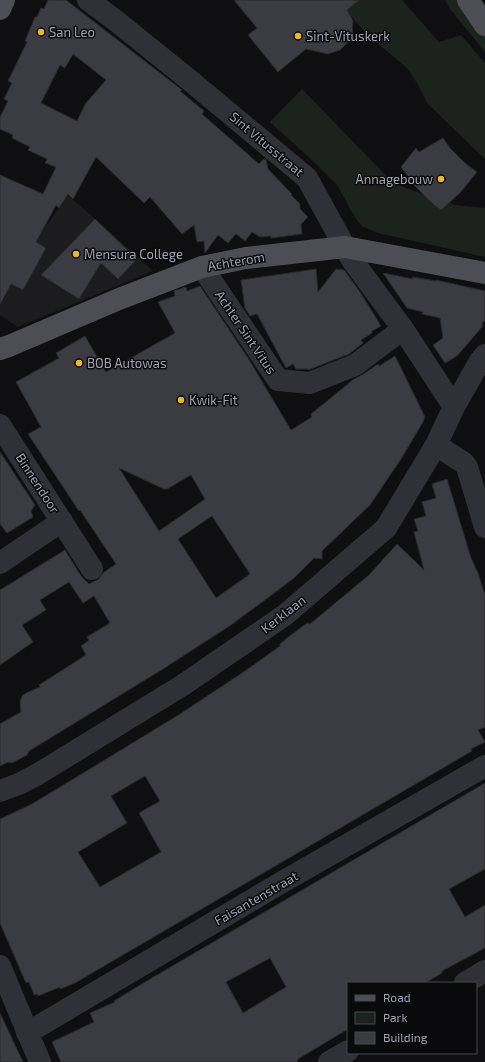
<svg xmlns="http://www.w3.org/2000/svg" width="485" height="1062" font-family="'Exo 2',sans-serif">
<rect width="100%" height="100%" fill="#0f0f11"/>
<path fill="#1c1b1e" d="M68 195 153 271 18 327 0 315V306L7 294 0 290 44 221 48 224Z"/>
<path fill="#1c231d" d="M336 0H402L439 42 461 35 485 63V159L427 103 417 83 407 68 369 36Z
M445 0H460L485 36V52L450 9Z
M302 89 393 183 425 195 435 206 442 200 455 205 485 208V257L378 233 362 226 356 219 337 185 312 160 270 122Z"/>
<path fill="#3b3c41" stroke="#2a292d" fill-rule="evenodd" d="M48 0H66L182 90 180 91 204 111 202 114 259 164 264 159 266 160 268 169 292 194 291 195 300 204V209L308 217 301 224 302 234 271 238V236L260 237 252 232 245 241 236 234 228 243 218 235 205 253 204 241 197 242 194 225 182 234 150 197 144 203 96 157 73 199 68 194 59 208 56 205 36 242 46 248 23 290 11 284 0 305V175L43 194 56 167 45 163 47 159 28 150 30 147 12 138 13 135 0 129V117L8 101 4 99 12 83 8 81 27 42 25 41 35 17H37L41 8 44 9ZM73 54 106 80 86 103 77 121 41 103 60 65 65 68Z
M234 0H359L347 10 353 21 352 38 340 50 328 54 306 49 278 72 248 35 257 28Z
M443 138 450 148 466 164 477 172 460 193 441 210 434 205 415 186 401 167 416 148 419 152Z
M95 219 137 259 118 279 101 263 79 299 41 275Z
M316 269 318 292 336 269 344 270 360 292 381 326 372 331V333L361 340 363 343 349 354 308 370V369H296L293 364 286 368 257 314 250 316 245 308 241 280Z
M383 273 413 279 412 277 436 281V280L485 291V322L483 321 482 327 457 356 445 363 433 345 443 338 440 318 422 314 423 312 407 308Z
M200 286 248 358 291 430 312 417 311 414 354 379 362 375 378 364 379 366 395 356 425 417 423 422 401 459 370 505 322 551V559L314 558 294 578 265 600 231 625 163 669 29 751 27 755 12 763 8 762 0 766V724L21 712 20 702 22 696 26 693 40 687 39 685 86 655 81 646 89 640 87 637 110 623 94 596 83 603 69 582 40 600 46 610 22 625 33 642 0 665V590L65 550 81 576 89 584 99 579 103 573 116 564 80 510 79 511 28 434 41 427 16 382 59 358 56 353 85 336 106 372 175 333 158 302 175 296 174 291 186 287 187 291ZM119 468 164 489H167L191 475 205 499 159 531ZM212 516 250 574 216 598 178 539Z
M0 452 35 505 31 511 33 517 7 533 0 524Z
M447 479 471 558 478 573 485 595V727L478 730 485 742 471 749 472 751 75 983 60 989V987L38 996 37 994 34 995 29 982 26 983 0 923V819L32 804 103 761 180 714 245 671 280 646V644L287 638 307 623 310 624 369 575 397 544 424 570 414 532 418 531 414 519 426 516 422 502 436 498 432 484ZM145 776 160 801 139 813 161 852 100 887 78 852 127 823 111 796Z
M485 783V869L449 889 465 917 485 905V948L442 971V973L425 983H348V1029L298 1059 297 1062H61L52 1042 94 1022 90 1013 115 1002 114 1001 145 982ZM270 958 286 987 243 1013 226 982Z
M0 1013 23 1062H0Z"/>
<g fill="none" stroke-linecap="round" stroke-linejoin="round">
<path stroke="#303136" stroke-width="22" d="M88 0 115 20 187 78 307 178 352 260 403 329 454 407
M202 267 278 380 310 383 355 365 403 329
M0 425 92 569
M436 445 464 463 467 467 485 527
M0 563 62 521
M0 791 19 784 38 774 183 685 285 615 386 528 436 445 454 407 480 361 485 355
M0 966 40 1062
M465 983 485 971
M27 1033 284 881 485 766
M329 1062 348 1051"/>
<path stroke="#4d4e54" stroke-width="22" d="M468 0 485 25
M0 9 4 0
M0 349 9 346 119 299 202 267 246 258 345 247 485 273"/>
</g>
<g fill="#edb72b" stroke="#0a0a0c" stroke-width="1.5">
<circle cx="41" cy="32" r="4"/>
<circle cx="298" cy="36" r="4"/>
<circle cx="441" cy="179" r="4"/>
<circle cx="76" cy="254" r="4"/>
<circle cx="79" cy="363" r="4"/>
<circle cx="181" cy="400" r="4"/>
</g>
<g text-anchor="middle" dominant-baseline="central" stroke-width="3" stroke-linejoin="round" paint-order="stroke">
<g font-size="13" fill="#a1a5b1" stroke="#0a0a0c" text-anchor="start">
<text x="49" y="32">San Leo</text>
<text x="306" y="36">Sint-Vituskerk</text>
<text x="433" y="179" text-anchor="end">Annagebouw</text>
<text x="84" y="254">Mensura College</text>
<text x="87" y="363">BOB Autowas</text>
<text x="189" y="400">Kwik-Fit</text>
</g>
<g font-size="13" fill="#a1a5b1" stroke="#0a0a0c">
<text transform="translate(267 144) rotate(40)">Sint Vitusstraat</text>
<text transform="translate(236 261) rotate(-10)">Achterom</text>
<text transform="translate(246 332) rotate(56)">Achter Sint Vitus</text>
<text transform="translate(38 483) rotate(57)">Binnendoor</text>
<text transform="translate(283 614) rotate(-38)">Kerklaan</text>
<text transform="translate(256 898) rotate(-30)">Faisantenstraat</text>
</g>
</g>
<rect x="347" y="982" width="130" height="72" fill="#0a0a0c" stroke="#46484e"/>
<rect x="355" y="995" width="20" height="6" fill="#4d4e54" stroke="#46484e"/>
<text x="383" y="1002" font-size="12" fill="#a1a5b1">Road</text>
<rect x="355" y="1012" width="20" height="12" fill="#1c231d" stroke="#46484e"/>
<text x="383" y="1022" font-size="12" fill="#a1a5b1">Park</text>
<rect x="355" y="1032" width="20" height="12" fill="#3b3c41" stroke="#46484e"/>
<text x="383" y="1042" font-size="12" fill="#a1a5b1">Building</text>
</svg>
